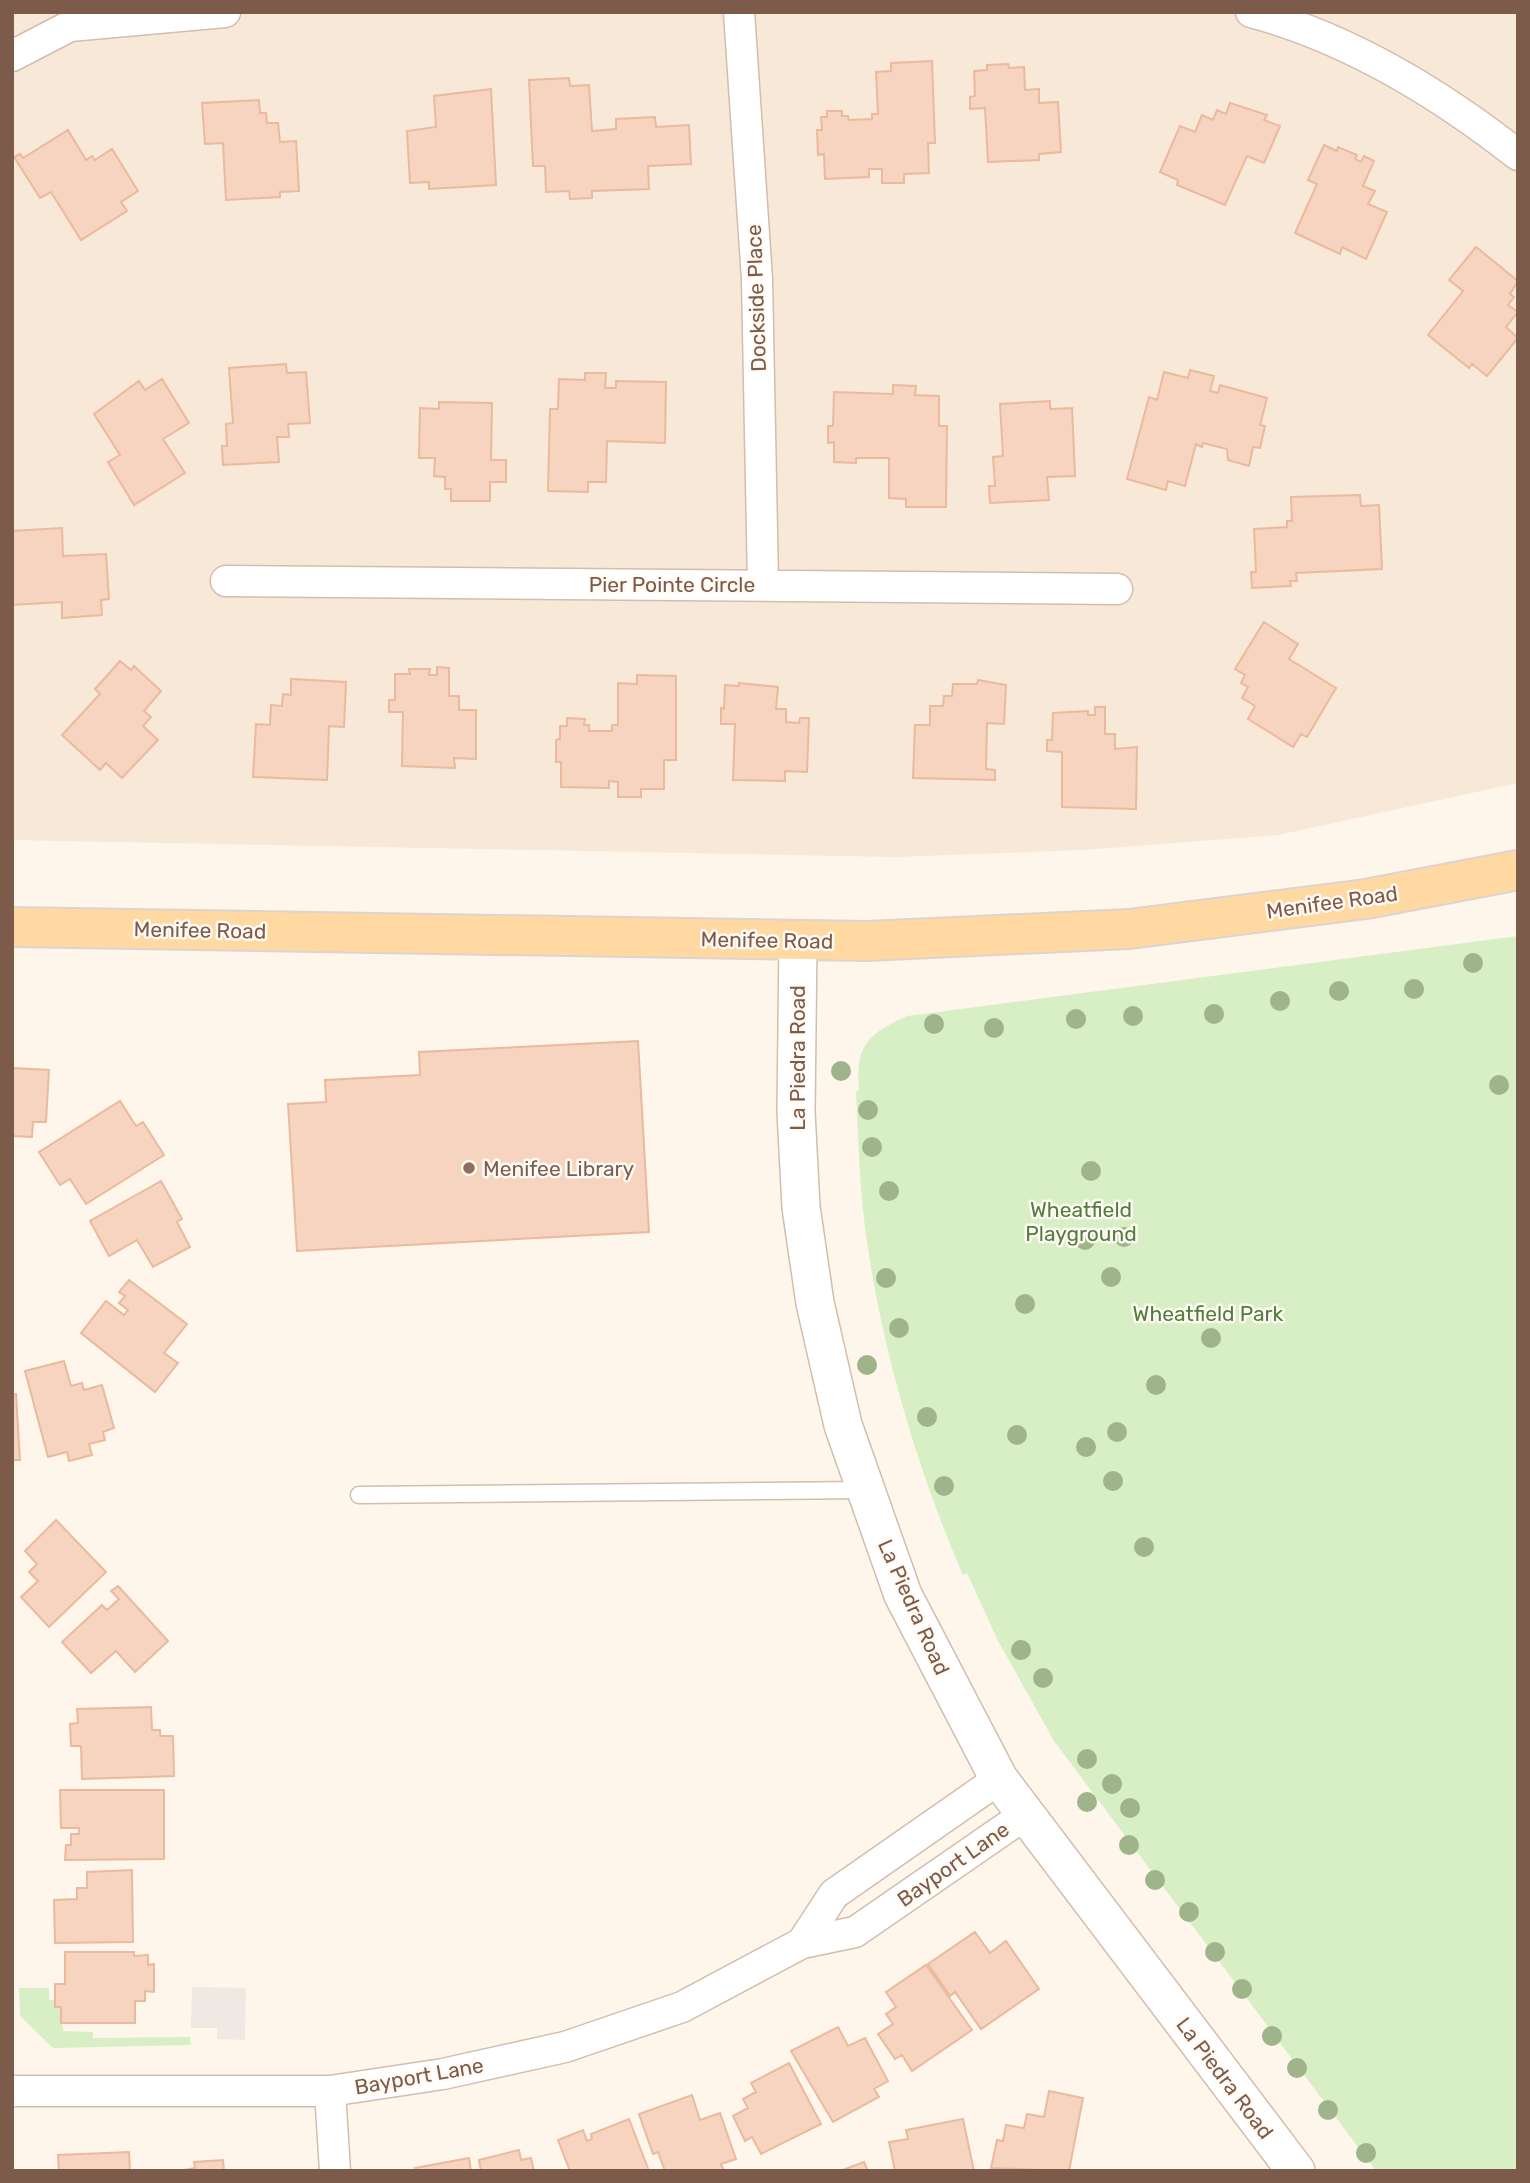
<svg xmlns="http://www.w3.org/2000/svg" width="1530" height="2183" font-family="Rubik,sans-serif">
<rect width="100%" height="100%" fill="#fef6eb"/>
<path fill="#f7e8d8" d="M12 12H1518V783L1278 835 1083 850 896 857 12 840Z"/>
<path fill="#f0e9e3" d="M192 1987 246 1988 245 2040 217 2039V2028H191Z"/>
<path fill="#d8efc6" d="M1518 936V2171H1376L1054 1741 997 1639 967 1573 963 1575C915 1465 876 1330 863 1210 859 1171 858 1131 856 1092L859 1090C855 1045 868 1034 907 1016Z
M19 1988H49V2000H55L61 2007 63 2031 93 2032V2038L190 2037 191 2045 53 2048 20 2016Z"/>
<path fill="#f7d4bf" stroke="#ebb99e" stroke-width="2" d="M932 61 935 143H928L929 173 904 174V183H882V169H869V177L825 179 824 154 818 155 817 130H822L821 117H827V111H842V116H848L849 120 872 119V114H878L876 72 891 71V63Z
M1008 64 1009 68 1024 67 1025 90 1039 89V103L1058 102 1061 152 1039 154V160L988 162 985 108 970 109V97L975 96 974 71 987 70V65Z
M569 78 570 86 589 85 592 131 616 129V119L655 117 656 127 689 125 691 164 648 166 649 189 592 191V198L570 199 569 191 546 192 545 166H533L529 80Z
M491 89 496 185 429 189V182L410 183 407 131 436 127 434 96Z
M259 100 260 113H266L267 123H278L280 142 296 141 299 191 280 192V197L226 200 223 143 205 144 202 103Z
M1230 103 1267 115 1264 120 1280 126 1264 163 1247 156 1225 205 1177 185 1178 180 1160 172 1180 126 1195 132 1202 115 1213 120 1217 110 1226 114Z
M68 130 86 160 92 156 95 160 112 149 138 191 121 202 127 211 81 240 51 192 40 198 14 157 20 154 23 158Z
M1324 145 1337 151 1338 147 1357 155 1355 159 1361 162 1364 156 1374 161 1363 186 1375 191 1368 204 1387 212 1366 259 1342 247 1340 254 1295 233 1317 184 1308 180Z
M1476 247 1518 281 1510 294 1514 297 1508 305 1518 312 1506 327 1518 338 1487 376 1472 364 1469 368 1428 335 1463 291 1449 280Z
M286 364 287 373 306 372 310 423 288 424 289 437H277L279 462 223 465 222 446H227L226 424 233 423 229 368Z
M1190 370 1214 376 1210 391 1218 393 1220 385 1267 398 1260 425 1265 426 1260 448 1253 447 1249 466 1228 460 1227 449 1203 443 1202 447 1196 444 1185 486 1168 481 1166 490 1127 479 1149 397 1157 400 1164 372 1188 378Z
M585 373H606L605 388H616V381L666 382 665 443 607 441 606 482H588V492L548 491 550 409H558L559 379 585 380Z
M162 379 189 423 163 439 185 473 134 505 108 462 120 455 94 414 139 381 145 390Z
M893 385 916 386 915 395 939 396V426H947L946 507H906V499L889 498V458H856V463L834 462V442L828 443V426H833L834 392 893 394Z
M1050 401V409L1072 408 1075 476 1047 477 1049 500 990 503 989 486H995L993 457 1003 456 1000 404Z
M439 402 492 403 491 460H506V482H490V501H451V489H445V477L434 476 435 458H419L420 408 439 409Z
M1360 495 1361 506 1379 505 1382 569 1296 573 1297 581H1290L1291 586 1252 588 1251 572H1256L1254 529 1287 527V521H1292L1291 497Z
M62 528 63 556 106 554 109 599 101 600 102 615 62 618V602L12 605V531Z
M1264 622 1298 644 1289 659 1336 688 1307 737 1301 734 1293 747 1248 719 1255 706 1242 698 1248 687 1241 683 1245 675 1235 669Z
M120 661 131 670 134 666 161 691 144 711 151 717 143 726 158 740 122 778 106 763 100 770 62 735 100 694 95 689Z
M437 667 449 668V696H459V710H476V759L454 758 455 768 402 766 403 712H389V700H395V674H410L409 669H430L429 675H437Z
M637 675 676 676V760H664V789H641V797H618V782L609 781V788L561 787V762H556V740L560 739V726H567V718L585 719 584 725H589V731H612V725H618V683L637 684Z
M291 679 346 682 344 727 329 726 327 780 253 777 256 724 270 725 271 705 282 706 283 694 291 695Z
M978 680 1006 685 1004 724 987 723 986 769 995 770V780L913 778 915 725H930V706H943L944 696H952L953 684H977Z
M739 683 778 687 776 709H786V722L799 723 800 718H809L807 772 785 771V781L733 780 735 724H721V708L724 709 725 685 739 686Z
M1095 707H1105V734H1115V749L1137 747 1136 809 1062 807V752L1047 751V740H1052L1053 713 1088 711V715H1095Z
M638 1041 649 1232 297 1251 288 1104 326 1102 325 1080 420 1075 419 1052Z
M12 1068 49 1070 46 1122H33L32 1137 12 1136Z
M120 1101 136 1126 143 1122 164 1155 86 1204 70 1179 60 1185 39 1152Z
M161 1181 182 1219 177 1222 190 1247 153 1267 137 1240 109 1256 90 1221Z
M129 1280 187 1324 164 1353 178 1363 155 1392 81 1333 106 1301 124 1315 128 1310 119 1303 125 1296 119 1292Z
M64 1361 71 1386 82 1383 84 1390 102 1385 114 1428 103 1432 105 1440 89 1444 92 1455 69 1461 67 1452 48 1457 25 1371Z
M12 1394H16L20 1460H12Z
M56 1520 106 1572 49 1627 21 1597 38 1581 29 1572 37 1564 25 1551Z
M118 1586 168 1641 135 1672 116 1651 91 1673 62 1642 102 1605 107 1610 119 1599 111 1591Z
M151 1707 152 1730H160V1736H173L174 1776 82 1779 81 1746H71L70 1724 78 1723 77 1709Z
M60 1790H164V1859L65 1860 66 1845H71V1834H79V1828H61Z
M132 1870 133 1942 55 1943 54 1900 77 1899V1888H87V1872Z
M975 1932 990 1953 1006 1941 1039 1989 981 2029 955 1992 950 1996 928 1964Z
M65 1952H134V1956L148 1955V1965L154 1964V1992L145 1991V2001H135V2023H61V2007H55V1984H65Z
M926 1965 972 2030 912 2071 902 2055 895 2059 878 2034 893 2024 886 2014 896 2007 886 1992Z
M838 2027 848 2046 865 2038 888 2081 874 2089 879 2097 833 2122 791 2051Z
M789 2063 821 2124 761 2154 752 2137 745 2141 733 2116 748 2108 743 2099 756 2092 751 2083Z
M1049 2091 1083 2098 1069 2171 991 2168 997 2140 1003 2141 1006 2125 1024 2128 1027 2114 1044 2117Z
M692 2095 700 2120 720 2113 736 2159 721 2164 724 2171H665L658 2152 653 2154 639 2114Z
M629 2119 649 2171H570L558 2140 583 2130 587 2141 592 2139 591 2134Z
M963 2119 974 2171H895L889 2142 908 2139 906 2130Z
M519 2150 521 2160 531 2158 534 2171H481L479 2160Z
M129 2152 130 2171H59L58 2155Z
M469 2158 471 2171H416L415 2168Z
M223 2160 224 2171H178L195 2168 194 2162Z
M864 2162 868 2171H840Z"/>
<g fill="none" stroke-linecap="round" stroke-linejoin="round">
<g stroke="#d3bdae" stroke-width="19">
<path id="service" d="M359 1495 864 1490"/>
</g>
<g stroke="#d3bdae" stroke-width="33">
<path id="minor" d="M739 12 757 279 763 584
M1251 12C1349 38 1439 93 1518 155
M12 56 70 26 225 12
M226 581 1117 589
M802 1943 834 1894 999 1779
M12 2091H330L443 2074 565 2047 682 2007 802 1943 855 1932 1026 1814
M330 2091 335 2171"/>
</g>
<g stroke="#d3bdae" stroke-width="40">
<path id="tertiary" d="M798 941 796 1112 801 1207 815 1303 843 1425 903 1595 999 1779 1296 2171"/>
</g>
<g stroke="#ddd4d0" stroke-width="42">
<path id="primary" d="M12 927 867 941 1129 929 1366 899 1518 870"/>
</g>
<use href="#service" stroke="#fff" stroke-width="16"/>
<use href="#minor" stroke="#fff" stroke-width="30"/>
<use href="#tertiary" stroke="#fff" stroke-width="37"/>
<use href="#primary" stroke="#ffd9a1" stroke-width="38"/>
</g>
<g fill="#9fb48b">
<circle cx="1473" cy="963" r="10"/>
<circle cx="1414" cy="989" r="10"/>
<circle cx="1339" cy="991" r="10"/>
<circle cx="1280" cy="1001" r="10"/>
<circle cx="1214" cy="1014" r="10"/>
<circle cx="1133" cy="1016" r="10"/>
<circle cx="1076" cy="1019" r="10"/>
<circle cx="934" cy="1024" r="10"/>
<circle cx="994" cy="1028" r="10"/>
<circle cx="841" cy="1071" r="10"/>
<circle cx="1499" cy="1085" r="10"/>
<circle cx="868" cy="1110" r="10"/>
<circle cx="872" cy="1147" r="10"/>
<circle cx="1091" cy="1171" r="10"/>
<circle cx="889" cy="1191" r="10"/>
<circle cx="1124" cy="1237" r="10"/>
<circle cx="1085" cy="1240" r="10"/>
<circle cx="1111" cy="1277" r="10"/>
<circle cx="886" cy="1278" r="10"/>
<circle cx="1025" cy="1304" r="10"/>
<circle cx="899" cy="1328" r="10"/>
<circle cx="1211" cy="1338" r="10"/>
<circle cx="867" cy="1365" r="10"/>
<circle cx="1156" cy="1385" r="10"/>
<circle cx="927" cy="1417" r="10"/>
<circle cx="1117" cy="1432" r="10"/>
<circle cx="1017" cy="1435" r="10"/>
<circle cx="1086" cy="1447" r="10"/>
<circle cx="1113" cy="1481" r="10"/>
<circle cx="944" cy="1486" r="10"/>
<circle cx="1144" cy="1547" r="10"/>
<circle cx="1021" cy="1650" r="10"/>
<circle cx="1043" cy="1678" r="10"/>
<circle cx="1087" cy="1759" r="10"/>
<circle cx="1112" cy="1784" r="10"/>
<circle cx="1087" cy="1802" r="10"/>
<circle cx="1130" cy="1808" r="10"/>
<circle cx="1129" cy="1845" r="10"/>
<circle cx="1155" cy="1880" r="10"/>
<circle cx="1189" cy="1912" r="10"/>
<circle cx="1215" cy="1952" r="10"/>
<circle cx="1242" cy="1989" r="10"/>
<circle cx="1272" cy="2036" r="10"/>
<circle cx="1297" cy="2068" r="10"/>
<circle cx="1328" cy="2110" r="10"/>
<circle cx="1366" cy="2153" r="10"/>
</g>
<circle fill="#8d6e63" stroke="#fffaf3" stroke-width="2.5" cx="469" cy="1168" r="7"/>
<g text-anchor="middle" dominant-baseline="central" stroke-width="5" stroke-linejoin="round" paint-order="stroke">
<g font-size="21" fill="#7d5b4a" stroke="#fffaf3">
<text transform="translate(756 298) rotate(-92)">Dockside Place</text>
<text x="672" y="584">Pier Pointe Circle</text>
<text transform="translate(1332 902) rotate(-8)">Menifee Road</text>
<text transform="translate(200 930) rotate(1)">Menifee Road</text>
<text transform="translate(767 940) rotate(1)">Menifee Road</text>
<text transform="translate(797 1058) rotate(-90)">La Piedra Road</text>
<text transform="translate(914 1607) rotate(66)">La Piedra Road</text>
<text transform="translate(953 1864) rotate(-35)">Bayport Lane</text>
<text transform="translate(419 2076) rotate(-10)">Bayport Lane</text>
<text transform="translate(1225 2078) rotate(53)">La Piedra Road</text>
</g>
<g font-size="21" fill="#785e54" stroke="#fffaf3" text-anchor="start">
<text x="483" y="1168">Menifee Library</text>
</g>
<g font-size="21" fill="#527e3d" stroke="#fffaf3">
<text x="1081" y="1209">Wheatfield<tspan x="1081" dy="24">Playground</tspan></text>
<text x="1208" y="1313">Wheatfield Park</text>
</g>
</g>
<rect width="1530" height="2183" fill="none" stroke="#7d5b4a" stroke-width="28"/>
</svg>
